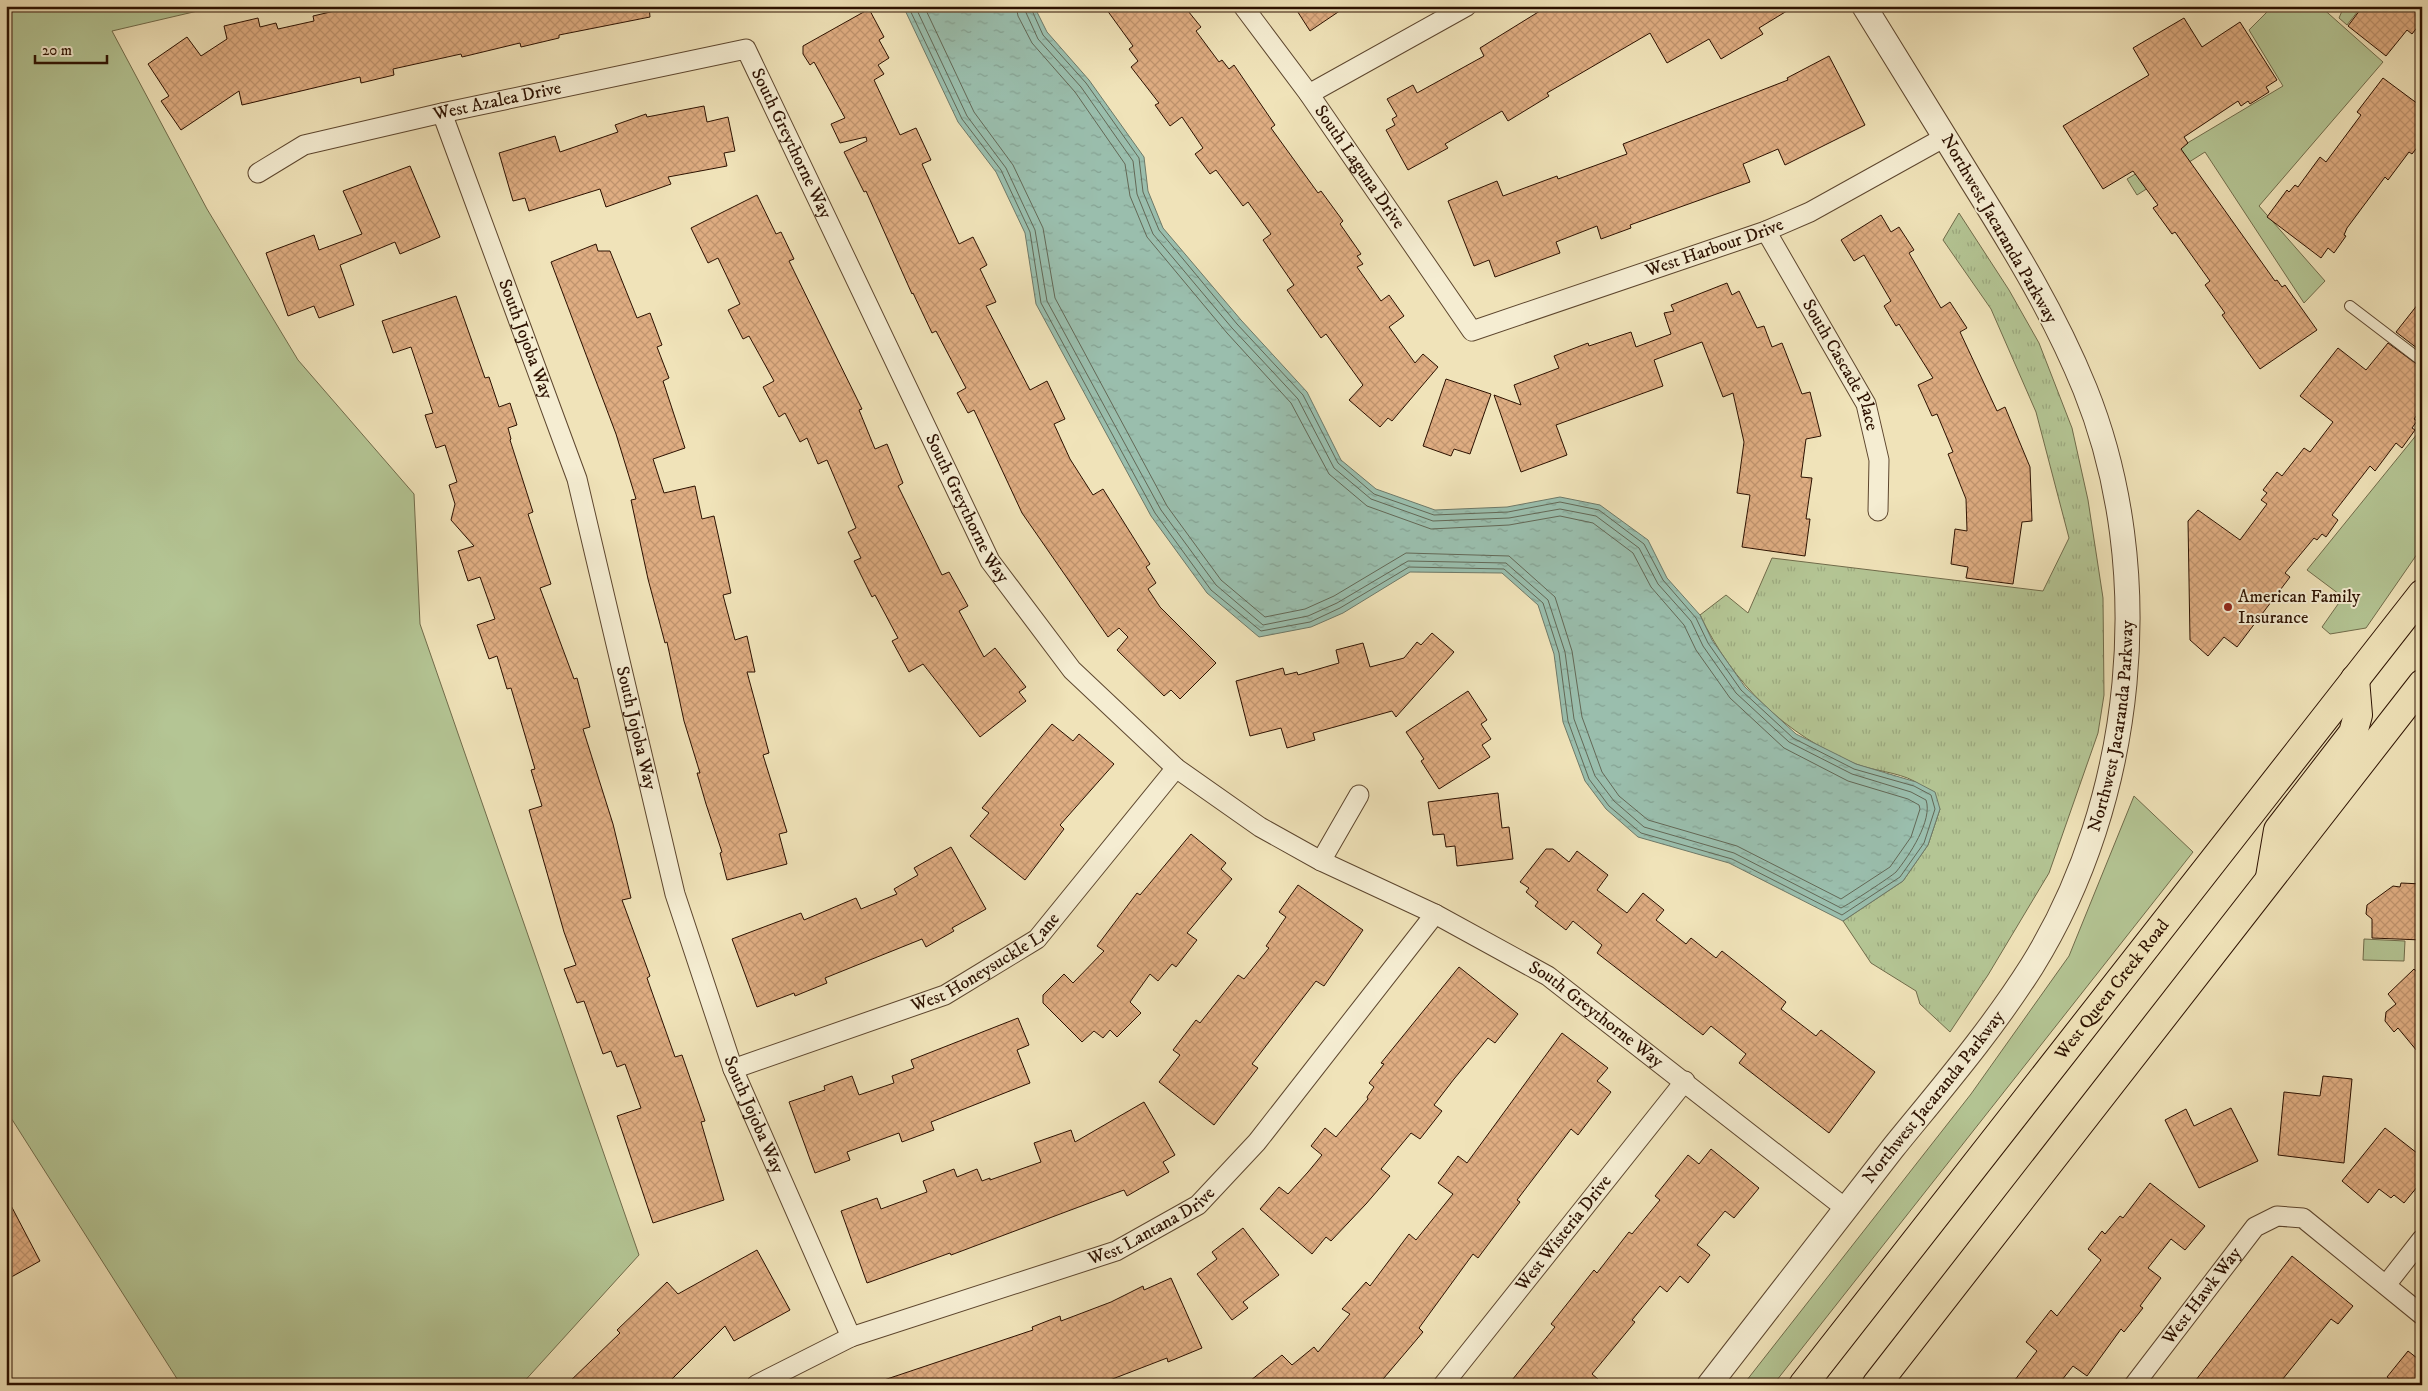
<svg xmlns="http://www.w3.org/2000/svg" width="2428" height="1391" font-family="'IM FELL DW Pica',serif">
<defs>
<pattern id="park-tufts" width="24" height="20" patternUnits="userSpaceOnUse" patternTransform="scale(1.25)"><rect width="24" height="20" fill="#b4c594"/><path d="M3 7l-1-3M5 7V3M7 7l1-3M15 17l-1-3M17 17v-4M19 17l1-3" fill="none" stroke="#9ba87e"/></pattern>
<pattern id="water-ripples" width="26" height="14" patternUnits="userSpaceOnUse" patternTransform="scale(1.25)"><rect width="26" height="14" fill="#9abead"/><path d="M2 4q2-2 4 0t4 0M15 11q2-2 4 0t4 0" fill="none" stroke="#85a293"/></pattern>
<pattern id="building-cross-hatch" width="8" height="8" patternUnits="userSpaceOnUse" patternTransform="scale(1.25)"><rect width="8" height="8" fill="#dfad82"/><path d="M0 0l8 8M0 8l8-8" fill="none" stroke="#c0946e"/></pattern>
</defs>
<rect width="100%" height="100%" fill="#f0e3b9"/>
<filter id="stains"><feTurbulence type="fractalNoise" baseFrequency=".004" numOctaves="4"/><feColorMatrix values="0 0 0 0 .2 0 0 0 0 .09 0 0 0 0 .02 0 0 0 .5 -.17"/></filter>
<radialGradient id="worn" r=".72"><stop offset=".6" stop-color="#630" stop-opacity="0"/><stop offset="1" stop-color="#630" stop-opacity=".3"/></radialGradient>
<path fill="#b4c594" stroke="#706b4a" d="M6 6H219L112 31 207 209 298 360 414 494 420 624 639 1255 521 1385H181L6 1110Z
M2273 6H2320L2383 62 2259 206 2325 281 2304 303 2205 152 2137 195 2127 179 2283 86 2249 30Z
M2336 6H2362L2347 25 2339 18 2342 11Z
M2422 428V547L2366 628 2330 634 2322 627 2343 597 2307 570Z
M2134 796 2193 852 1773 1385H1743L1971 1094 2069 956Z
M2364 939 2405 941 2404 961 2363 960Z"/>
<path fill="url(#park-tufts)" stroke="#706b4a" d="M1959 213 2009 290 2039 343 2072 428 2088 500 2103 598 2104 695 2098 733 2049 873 1988 975 1950 1032 1920 1004 1916 991 1871 963 1843 921 1903 881 1928 845 1940 809C1933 801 1924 786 1914 781 1897 772 1874 771 1856 764 1785 735 1733 684 1700 615L1726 595 1748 613 1772 558 2043 591 2069 538 2036 412 1991 309 1943 240Z"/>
<path fill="url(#water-ripples)" stroke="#6e7968" d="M903 6H1034L1047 32 1089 80 1144 157 1148 191 1163 228 1241 320 1307 392 1341 460 1376 489 1435 510 1507 507 1560 497 1600 505 1648 540 1667 578 1700 615 1712 640 1745 687 1796 734 1856 764 1916 782 1935 792 1940 809 1928 845 1903 881 1843 921 1729 863 1638 837 1606 809 1585 781 1563 722 1554 654 1538 605 1502 573 1410 572 1343 613 1311 627 1259 637 1207 593 1151 516 1036 304 1025 233 996 172 958 122Z"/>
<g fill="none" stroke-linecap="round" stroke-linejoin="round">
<path stroke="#636856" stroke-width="1" d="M908 6 962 119 1001 170 1030 232 1041 303 1155 513 1211 590 1261 631 1310 622 1340 608 1409 567 1504 569 1543 603 1559 653 1568 721 1589 779 1609 806 1641 833 1732 859 1842 915 1900 877 1924 843 1935 809 1931 795 1914 786 1854 769 1793 738 1741 690 1708 643 1696 618 1663 580 1644 544 1599 510 1560 502 1508 512 1434 515 1374 494 1338 463 1303 395 1237 324 1159 230 1143 192 1139 158 1086 83 1043 35 1030 6
M915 6 967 116 1006 168 1035 230 1047 301 1161 510 1216 585 1263 625 1308 616 1337 603 1408 561 1506 563 1548 600 1565 652 1574 719 1595 776 1614 801 1644 827 1734 853 1841 908C1848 905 1892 876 1896 872 1909 856 1933 820 1926 800L1911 792 1852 774 1789 742 1736 693 1703 646 1691 621 1658 584 1639 548 1596 516 1560 509 1509 518 1433 521 1371 499 1334 468 1298 399 1232 328 1153 234 1137 194 1133 161 1081 87 1038 39 1023 6
M924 6 974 112 1013 165 1043 228 1055 298 1167 506 1221 580 1265 617 1305 609 1334 596 1406 553 1509 556 1555 597 1572 651 1582 717 1602 772 1619 796 1648 820 1737 846 1841 899 1890 867 1911 837 1920 809 1919 805 1908 799 1848 781 1784 748 1730 698 1696 650 1684 625 1651 587 1633 553 1593 523 1560 516 1509 525 1431 529 1367 506 1329 474 1291 403 1227 333 1147 237 1130 196 1125 164 1075 92 1032 43 1018 16 1016 6"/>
</g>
<path fill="url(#building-cross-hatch)" stroke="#2c1100" d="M356 6H649L650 17 559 35V38L521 47 520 43 462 57 461 54 393 69 394 75 361 83 360 77 242 105 239 91 181 130 161 101 169 96 148 64 187 37 201 56 227 39 224 26 258 18 260 27 276 23 278 29 314 21 313 16Z
M1104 6H1184L1201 27 1196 31 1219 62 1222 60 1229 69 1234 65 1275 125 1271 128 1318 193 1321 191 1343 221 1340 224 1361 254 1357 256 1363 264 1357 267 1381 301 1389 295 1404 316 1389 327 1415 363 1423 354 1438 367 1392 421 1388 418 1380 427 1349 400 1363 385 1326 334 1321 338 1287 290 1294 285 1263 240 1271 234 1248 202 1243 206 1216 170 1210 174 1195 154 1203 148 1182 117 1170 126 1155 105 1159 103 1131 67 1138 61 1129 49 1133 46Z
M1294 6H1347L1310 31Z
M1548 6H1795L1759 28 1763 34 1721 59 1709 39 1667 63 1650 33 1547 93 1549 96 1508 121 1502 111 1445 144 1448 148 1408 170 1386 130 1395 125 1392 119 1397 116 1387 99 1413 85 1417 93 1484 56 1480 48Z
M2363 6H2422V21L2412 34 2407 30 2386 56 2348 26Z
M869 9 884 37 879 40 889 58 878 65 884 74 874 80 900 135 916 128 931 160 922 164 959 244 973 237 987 265 980 269 996 302 986 306 1030 390 1047 381 1065 419 1054 424 1070 459 1093 495 1103 489 1150 564 1146 567 1156 583 1148 589 1160 607 1216 663 1180 699 1171 690 1164 696 1117 650 1128 637 1119 628 1108 637 1022 513 974 410 968 413 957 393 966 388 936 331 932 333 913 293 912 294 866 191 864 192 844 152 867 141 866 137 840 143 831 124 845 118 814 62 810 65 803 54V46Z
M2184 18 2202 47 2240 22 2277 80 2266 87 2269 92 2250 104 2248 101 2241 106 2238 101 2184 137 2188 143 2181 149 2275 281 2277 280 2282 287 2285 285 2317 330 2260 369 2222 315 2225 313 2205 285 2210 281 2175 232 2172 234 2153 208 2158 205 2133 171 2103 189 2063 126 2149 75 2133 48Z
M1829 56 1865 125 1785 165 1778 149 1743 164 1750 182 1630 225 1631 228 1601 239 1597 226 1556 242 1560 253 1495 277 1489 260 1474 266 1448 201 1497 181 1503 196 1557 176 1558 179 1627 154 1623 144 1788 80 1787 78Z
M2383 78 2422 107V141L2412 154 2409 152 2388 180 2385 177 2347 228 2344 235 2346 236 2334 253 2328 248 2321 258 2267 217 2287 190 2289 192 2295 185 2298 187 2320 157 2326 162 2361 115 2357 112Z
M704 106 707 122 728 117 735 151 724 153 727 166 668 177 671 184 606 207 600 189 529 211 525 198 513 201 499 153 555 136 560 152 618 132 615 125 646 114 647 117Z
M410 166 440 237 400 254 395 242 340 265 354 305 319 318 314 306 288 316 266 253 314 235 319 250 362 234 343 191Z
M757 195 776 234 781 232 794 259 789 261 862 409 859 410 875 449 887 444 903 483 898 486 942 575 949 572 968 606 959 611 984 657 995 648 1026 687 1019 692 1026 701 980 737 923 664 909 672 892 641 898 638 875 595 872 597 854 561 861 558 848 532 856 528 827 460 818 464 807 438 800 442 785 413 779 417 763 387 774 381 749 336 743 339 728 310 740 304 718 258 708 263 691 228Z
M1881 215 1891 232 1899 227 1914 250 1909 253 1941 308 1950 302 1967 328 1960 332 1997 411 2005 407 2030 467 2032 521 2022 522 2013 584 1966 578 1968 567 1951 564 1955 529 1967 531 1966 499 1948 454 1953 452 1937 414 1932 416 1918 385 1933 378 1899 324 1896 326 1884 306 1891 301 1864 255 1854 261 1841 240Z
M596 244 598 251H610L637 318 650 313 662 345 657 347 669 378 663 381 685 448 653 459 664 493 695 486 702 519 714 516 731 593 723 595 735 640 747 636 755 672H747L769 753 763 755 787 832 779 834 787 864 727 880 720 853 722 852 706 804 697 773H700L684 721 667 642 665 643 648 579 631 500 636 499 616 434 551 262Z
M1727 283 1732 295 1739 291 1757 328 1764 326 1772 347 1782 343 1802 394 1810 392 1821 436 1806 439 1801 477 1812 478 1806 519H1810L1805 556 1742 547 1750 495 1737 493 1744 442 1733 393 1723 397 1702 342 1654 360 1663 386 1556 425 1567 455 1521 472 1494 395 1521 405 1514 385 1559 368 1554 356 1588 343 1589 346 1631 332 1636 347 1671 334 1664 313 1674 311 1671 305Z
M456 296 485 378 489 377 499 407 510 403 517 425 508 428 511 439 510 440 533 512 528 514 551 584 540 588 574 679 577 678 590 727 583 729 613 824 631 898 622 900 650 976 647 978 675 1057 682 1055 705 1121 701 1122 724 1200 653 1223 617 1116 641 1108 625 1064 617 1067 611 1051 603 1054 584 1001 577 1003 564 969 576 965 564 932 529 810 542 806 531 770 535 769 511 688 507 689 497 656 489 659 477 625 495 619 480 577 468 581 458 551 474 546 451 520 455 504 449 485 457 482 445 445 436 448 425 415 433 413 411 347 393 353 382 321Z
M2422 299V352L2396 332Z
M2388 343 2422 368V408L2414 419 2417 421 2412 428 2415 430 2402 448 2396 443 2375 471 2370 466 2332 515 2338 520 2326 537 2322 534 2317 540 2314 538 2285 573 2290 577 2237 647 2224 637 2208 656 2190 640 2188 521 2198 510 2240 540 2267 504 2261 500 2267 493 2263 490 2277 472 2282 476 2304 448 2310 452 2333 422 2300 396 2338 348 2366 370Z
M1446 379 1491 394 1470 454 1454 449 1451 456 1423 446Z
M1432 633 1454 652 1396 717 1392 711 1313 733 1315 740 1287 748 1281 728 1250 736 1236 681 1283 668 1285 675 1297 672 1298 675 1339 663 1336 650 1363 643 1370 667 1404 658 1417 642 1421 645Z
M1468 691 1487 720 1481 724 1491 739 1482 745 1490 757 1439 789 1421 761 1424 759 1406 732Z
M1052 724 1073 741 1079 734 1114 764 1060 825 1064 829 1025 880 970 836 989 813 982 808Z
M1498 793 1502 828 1509 827 1513 859 1457 866 1455 846 1446 847 1444 834 1433 835 1428 802Z
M1191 834 1226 863 1221 869 1232 879 1187 933 1197 940 1176 967 1172 964 1158 981 1150 974 1130 1002 1141 1013 1117 1037 1110 1030 1103 1038 1094 1031 1082 1042 1043 1003V995L1064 974 1073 983 1104 951 1097 946 1137 893 1140 895Z
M951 847 986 909 952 928 954 931 926 947 922 939 825 978 827 983 795 996 794 993 757 1007 732 939 801 913 804 920 856 898 861 909 897 894 894 889 918 875 914 868Z
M1546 849H1553L1569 862 1577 851 1608 875 1597 890 1627 913 1643 893 1664 910 1656 920 1686 944 1691 938 1716 958 1722 951 1786 1002 1781 1009 1816 1036 1821 1030 1875 1072 1829 1133 1739 1063 1746 1054 1711 1026 1703 1035 1597 953 1602 945 1573 921 1566 930 1535 906 1538 902 1526 892 1529 888 1520 882Z
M2401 883 2422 884V940L2372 938V919L2366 914 2367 905 2393 886 2400 887Z
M1298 885 1363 930 1324 986 1316 981 1252 1064 1258 1068 1214 1125 1159 1082 1180 1055 1173 1050 1196 1020 1200 1023 1238 975 1244 979 1269 948 1266 946 1286 917 1279 912Z
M1459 967 1518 1014 1495 1043 1488 1038 1454 1079 1434 1105 1442 1111 1420 1139 1411 1133 1381 1169 1390 1176 1366 1204 1331 1241 1326 1237 1312 1254 1260 1209 1279 1187 1288 1194 1308 1172 1322 1155 1311 1146 1325 1128 1336 1137 1368 1099 1367 1097 1374 1087 1369 1083 1384 1064 1381 1063Z
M2414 969 2422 978V1057L2398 1028 2394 1032 2385 1021 2386 1012 2396 1004 2388 994Z
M1018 1018 1029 1045 1017 1050 1030 1083 931 1122 934 1130 902 1142 899 1133 847 1152 850 1160 815 1173 789 1102 825 1090 824 1086 852 1076 859 1095 894 1083 892 1076 914 1068 911 1060Z
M1562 1033 1608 1068 1597 1081 1611 1092 1578 1135 1571 1129 1517 1200 1520 1202 1478 1258 1473 1254 1419 1328 1423 1332 1378 1385H1245L1282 1355 1292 1365 1314 1347 1318 1352 1350 1314 1342 1309 1366 1282 1370 1286 1409 1234 1416 1240 1453 1194 1438 1183 1458 1156 1467 1163Z
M2323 1076 2352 1079 2344 1163 2278 1155 2284 1092 2320 1096Z
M1144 1102 1175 1155 1163 1162 1169 1172 1127 1196 1124 1190 951 1255 950 1253 867 1283 841 1211 877 1198 881 1209 927 1192 923 1181 954 1169 957 1177 977 1169 982 1181 990 1178V1180L1041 1162 1034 1143 1071 1130 1075 1142Z
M2231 1108 2258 1161 2199 1188 2165 1120 2186 1109 2194 1126Z
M2385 1128 2422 1157V1181L2404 1203 2394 1195 2391 1198 2379 1189 2368 1203 2342 1181Z
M1711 1149 1759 1188 1734 1218 1725 1211 1697 1245 1710 1255 1688 1283 1680 1276 1667 1292 1660 1286 1632 1320 1635 1322 1592 1374 1605 1385H1508L1555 1327 1551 1324 1594 1270 1597 1273 1629 1232 1632 1234 1660 1200 1655 1196 1688 1155 1699 1164Z
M2150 1183 2205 1226 2185 1250 2171 1239 2148 1268 2161 1278 2140 1306 2143 1308 2124 1332 2121 1329 2087 1376 2073 1366 2058 1385H2011L2037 1351 2026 1342 2051 1310 2057 1316 2101 1260 2088 1249 2102 1231 2105 1234 2120 1216 2123 1218Z
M6 1196 40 1261 6 1280Z
M1243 1228 1279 1275 1243 1302 1248 1308 1232 1320 1197 1274 1217 1259 1212 1252Z
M757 1250 790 1310 734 1341 725 1326 666 1385H566L620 1333 617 1330 667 1282 678 1294Z
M2292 1256 2353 1306 2338 1324 2331 1319 2278 1385H2192Z
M1171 1278 1202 1348 1168 1362 1167 1358 1097 1385H878V1382L1033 1330 1032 1327 1060 1316 1061 1321 1111 1302 1143 1286 1144 1290Z
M2408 1351 2422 1362V1385H2397L2387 1377Z"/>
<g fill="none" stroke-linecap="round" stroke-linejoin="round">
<g stroke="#5d462e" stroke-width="12">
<path id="service" d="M2350 306 2422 361"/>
</g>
<g stroke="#5d462e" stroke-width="21">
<g id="minor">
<path id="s1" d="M1243 6 1309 94 1472 331 1766 231 1810 212 1945 137"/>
<path d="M1309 94 1467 6"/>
<path id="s2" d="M442 113 577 479 675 894 733 1069 851 1337"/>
<path id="s3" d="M258 173 304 145 442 113 746 49 990 561 1072 670 1176 768 1260 827 1321 861 1435 914 1548 976 1845 1208"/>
<path id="s4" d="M1766 231 1866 404 1879 460 1878 511"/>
<path d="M1321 861 1359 795"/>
<path id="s5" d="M733 1069 945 995 1037 939 1176 768"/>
<path d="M2386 1285 2422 1239"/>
<path id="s6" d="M756 1385 851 1337 1116 1251 1198 1205 1257 1142 1435 914"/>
<path id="s7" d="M1443 1385 1685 1081"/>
<path id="s8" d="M2134 1385 2255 1227 2277 1216 2303 1218 2422 1315"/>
</g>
</g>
<g stroke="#5d462e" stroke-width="26">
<g id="tertiary">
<path id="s9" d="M1709 1385C1770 1306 1831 1227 1893 1148 1941 1089 1991 1031 2032 966 2135 800 2158 570 2085 389 2055 315 2014 248 1972 181 1936 123 1900 65 1864 6"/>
</g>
</g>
<g stroke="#2c1100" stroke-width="30">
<g id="primary">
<path d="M2270 877 2278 830 2353 733 2358 715 2355 679"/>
<path id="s10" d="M1803 1385 2422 594"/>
<path d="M1876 1385 2422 684"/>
</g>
</g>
<use href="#service" stroke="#f5edd2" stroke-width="10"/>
<use href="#minor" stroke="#f5edd2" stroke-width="19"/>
<use href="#tertiary" stroke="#f5edd2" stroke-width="24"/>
<use href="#primary" stroke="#f0e3b9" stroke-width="28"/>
</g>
<circle fill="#8f2418" stroke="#f5edd2" stroke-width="2" cx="2228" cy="607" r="5"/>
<g text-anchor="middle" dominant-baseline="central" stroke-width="4" stroke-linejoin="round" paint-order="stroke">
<g font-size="18" fill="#2c1100" stroke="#f5edd2">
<text stroke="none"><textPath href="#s3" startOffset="252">West Azalea Drive</textPath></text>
<text stroke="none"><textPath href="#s3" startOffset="611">South Greythorne Way</textPath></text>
<text stroke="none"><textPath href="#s1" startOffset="199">South Laguna Drive</textPath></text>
<text transform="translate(1999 229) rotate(60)">Northwest Jacaranda Parkway</text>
<text stroke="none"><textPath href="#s1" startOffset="654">West Harbour Drive</textPath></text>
<text stroke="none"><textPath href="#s2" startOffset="241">South Jojoba Way</textPath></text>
<text stroke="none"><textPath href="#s4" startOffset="154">South Cascade Place</textPath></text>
<text stroke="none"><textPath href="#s3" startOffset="1016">South Greythorne Way</textPath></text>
<text stroke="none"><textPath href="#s9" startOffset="785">Northwest Jacaranda Parkway</textPath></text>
<text stroke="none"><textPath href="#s2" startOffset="646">South Jojoba Way</textPath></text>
<text stroke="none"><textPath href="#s5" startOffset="276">West Honeysuckle Lane</textPath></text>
<text stroke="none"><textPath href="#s10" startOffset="502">West Queen Creek Road</textPath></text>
<text stroke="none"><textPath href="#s3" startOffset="1841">South Greythorne Way</textPath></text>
<text stroke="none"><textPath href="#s9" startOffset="365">Northwest Jacaranda Parkway</textPath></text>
<text stroke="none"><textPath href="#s2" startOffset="1051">South Jojoba Way</textPath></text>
<text stroke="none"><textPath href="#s6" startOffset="428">West Lantana Drive</textPath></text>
<text stroke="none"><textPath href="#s7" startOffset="194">West Wisteria Drive</textPath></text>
<text stroke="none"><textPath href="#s8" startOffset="112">West Hawk Way</textPath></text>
</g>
<g font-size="18" fill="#2c1100" stroke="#f5edd2" text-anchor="start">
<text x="2238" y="597">American Family<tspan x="2238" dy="21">Insurance</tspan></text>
</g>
</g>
<rect width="2428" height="1391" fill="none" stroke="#f0e3b9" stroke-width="25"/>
<rect x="8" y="8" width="2413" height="1376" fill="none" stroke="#2c1100" stroke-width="2.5"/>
<rect x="12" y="12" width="2403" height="1366" fill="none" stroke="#2c1100"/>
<path d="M35 55v8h72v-8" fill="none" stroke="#2c1100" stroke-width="2.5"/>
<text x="42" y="55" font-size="15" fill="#2c1100" stroke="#f5edd2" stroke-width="4" paint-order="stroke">20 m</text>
<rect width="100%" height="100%" filter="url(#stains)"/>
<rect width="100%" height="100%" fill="url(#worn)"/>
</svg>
